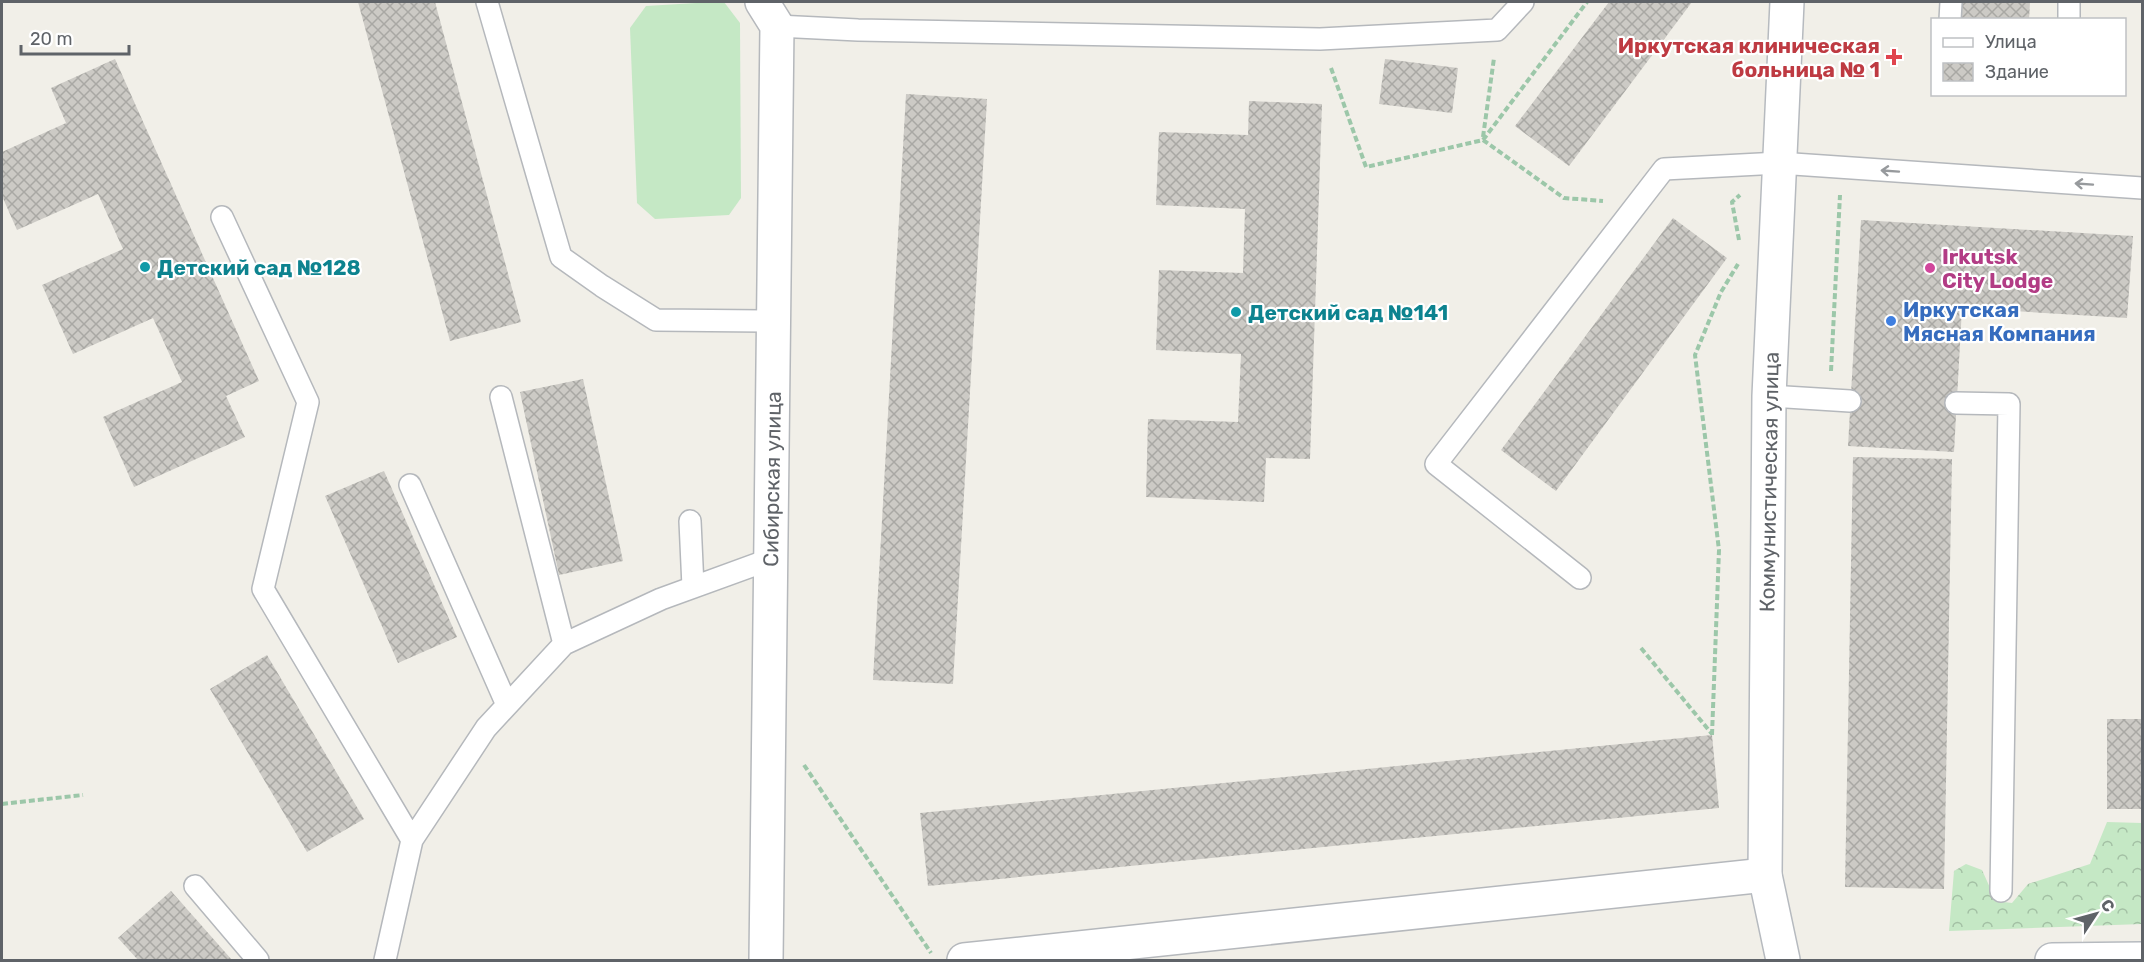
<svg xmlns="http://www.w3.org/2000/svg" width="2144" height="962" font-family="Rubik,sans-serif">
<defs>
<pattern id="forest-crowns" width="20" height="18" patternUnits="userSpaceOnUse" patternTransform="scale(1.5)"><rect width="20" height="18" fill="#c5e8c5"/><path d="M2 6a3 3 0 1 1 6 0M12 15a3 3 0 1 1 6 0" fill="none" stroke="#a3c0a4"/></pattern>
<pattern id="building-cross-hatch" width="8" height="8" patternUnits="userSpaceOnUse" patternTransform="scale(1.5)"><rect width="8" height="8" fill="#cccac5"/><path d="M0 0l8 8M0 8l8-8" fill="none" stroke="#a9a8a4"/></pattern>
</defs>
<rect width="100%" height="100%" fill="#f1efe8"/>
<path fill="url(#forest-crowns)" d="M2107 822 2142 823V924L1949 931 1954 871 1966 864 1982 870 1996 901 2012 903 2028 884 2090 864Z"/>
<path fill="#c5e8c5" d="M713 2H724L740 23 741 198 729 215 655 219 637 203 630 28 646 6Z"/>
<path fill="url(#building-cross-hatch)" d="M358 2H435L521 322 450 341Z
M1609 2H1692L1569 166 1515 126Z
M1959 2H2030L2029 20H1959Z
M115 59 259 381 226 396 245 437 134 487 103 417 182 382 153 318 73 354 42 285 123 249 98 194 17 230 2 196V152L66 123 51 88Z
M1385 59 1458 68 1452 113 1379 104Z
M906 94 987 99 953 684 873 680Z
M1249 101 1322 104 1310 459 1266 458 1264 502 1146 497 1148 419 1238 422 1241 354 1156 350 1159 270 1243 273 1245 209 1156 205 1159 132 1248 135Z
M1673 218 1727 258 1556 491 1501 450Z
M1861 220 2133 236 2127 318 1962 308 1954 452 1848 446Z
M583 379 623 561 559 575 520 392Z
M1853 457 1952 459 1944 889 1845 887Z
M384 471 457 637 398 663 325 496Z
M267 655 364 819 307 852 210 689Z
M2107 719H2142V809H2107Z
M1712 735 1719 808 928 886 920 813Z
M171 891 232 960H138L118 938Z"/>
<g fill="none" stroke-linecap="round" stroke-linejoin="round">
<g stroke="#b5b8bc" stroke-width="24">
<path id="lane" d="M487 2 561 257 602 286 656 320 774 321
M1950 20 1951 2
M2069 20V2
M777 26 858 30 1320 39 1497 30 1523 2
M222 217 308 402 263 589 412 840
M1769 396 1850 401
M501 397 564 644
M1956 403 2009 404 2001 891
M410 485 507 705
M690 521 693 587
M1580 578 1436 464 1664 169 1779 163 2142 188
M195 886 258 960
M385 960 412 840 486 728 564 644 661 599 771 559"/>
</g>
<g stroke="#b5b8bc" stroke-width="36">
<path id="street" d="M762 2 777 26 766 960
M964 960 1765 875"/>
</g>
<g stroke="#b6babf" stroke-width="36">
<path id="secondary" d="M1783 960 1765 875 1769 396 1787 2
M2052 960 2142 959"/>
</g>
<path stroke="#9cc7a9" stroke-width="4" stroke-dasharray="6 3" stroke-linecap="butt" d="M1331 68 1366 167 1483 140 1564 198 1603 201
M1483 137 1494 58
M1483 140 1587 2
M1739 240 1732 202 1740 195
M1831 371 1840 195
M1641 648 1712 734
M1712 735 1719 550 1695 355 1721 292 1738 264
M804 765 931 953
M2 804 83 795"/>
<use href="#lane" stroke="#fff" stroke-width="21"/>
<use href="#street" stroke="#fff" stroke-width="33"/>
<use href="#secondary" stroke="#fff" stroke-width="33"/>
</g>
<defs><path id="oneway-shaft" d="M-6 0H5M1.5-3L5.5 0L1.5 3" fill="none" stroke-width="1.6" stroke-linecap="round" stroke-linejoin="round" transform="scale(1.5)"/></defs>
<g stroke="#979a9d">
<use href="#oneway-shaft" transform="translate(1890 171) rotate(-176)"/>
<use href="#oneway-shaft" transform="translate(2084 184) rotate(-176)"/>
</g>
<path fill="#e0444e" stroke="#fff" stroke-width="2" d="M1891 48h6v6h6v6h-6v6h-6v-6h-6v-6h6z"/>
<g fill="#0f9aa8" stroke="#fff" stroke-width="2">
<circle cx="145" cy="267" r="6"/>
<circle cx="1236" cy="312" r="6"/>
</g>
<circle fill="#d1479c" stroke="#fff" stroke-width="2" cx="1930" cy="268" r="6"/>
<circle fill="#3f7fe0" stroke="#fff" stroke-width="2" cx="1891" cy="321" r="6"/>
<g text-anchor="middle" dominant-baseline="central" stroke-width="4.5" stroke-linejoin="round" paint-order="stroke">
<g font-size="21" font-weight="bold" fill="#be3a42" stroke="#fff" text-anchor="end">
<text x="1880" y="45">Иркутская клиническая<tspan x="1880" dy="24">больница № 1</tspan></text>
</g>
<g font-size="21" font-weight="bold" fill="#b23c85" stroke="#fff" text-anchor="start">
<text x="1942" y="256">Irkutsk<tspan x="1942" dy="24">City Lodge</tspan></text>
</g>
<g font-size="21" font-weight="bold" fill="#0d838f" stroke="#fff" text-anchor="start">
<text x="157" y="267">Детский сад №128</text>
<text x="1248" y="312">Детский сад №141</text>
</g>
<g font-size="21" font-weight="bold" fill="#366cbe" stroke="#fff" text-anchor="start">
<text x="1903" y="309">Иркутская<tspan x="1903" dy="24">Мясная Компания</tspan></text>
</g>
<g font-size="21" fill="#5f6368" stroke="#fff">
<text transform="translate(772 479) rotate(-89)">Сибирская улица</text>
<text transform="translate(1769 482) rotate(-89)">Коммунистическая улица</text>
</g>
</g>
<rect width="2144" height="962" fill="none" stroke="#5f6368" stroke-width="6"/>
<rect x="1931" y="18" width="195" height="78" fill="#ffffff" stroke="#bfc1c3" stroke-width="1.5"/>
<rect x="1943" y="38" width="30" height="9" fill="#ffffff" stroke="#bfc1c3" stroke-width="1.5"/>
<text x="1985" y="48" font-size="18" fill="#5f6368">Улица</text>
<rect x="1943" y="63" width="30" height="18" fill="url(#building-cross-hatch)" stroke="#bfc1c3" stroke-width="1.5"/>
<text x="1985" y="78" font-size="18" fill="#5f6368">Здание</text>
<g transform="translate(2096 914) rotate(54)" stroke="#ffffff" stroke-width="4.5" paint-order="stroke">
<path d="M0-4.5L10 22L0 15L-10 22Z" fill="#5f6368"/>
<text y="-9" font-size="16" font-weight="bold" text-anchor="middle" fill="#5f6368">С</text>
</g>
<path d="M21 45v9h108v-9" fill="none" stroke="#5f6368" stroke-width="3"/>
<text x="30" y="45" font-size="18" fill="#5f6368" stroke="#ffffff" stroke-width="4.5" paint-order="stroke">20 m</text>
</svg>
